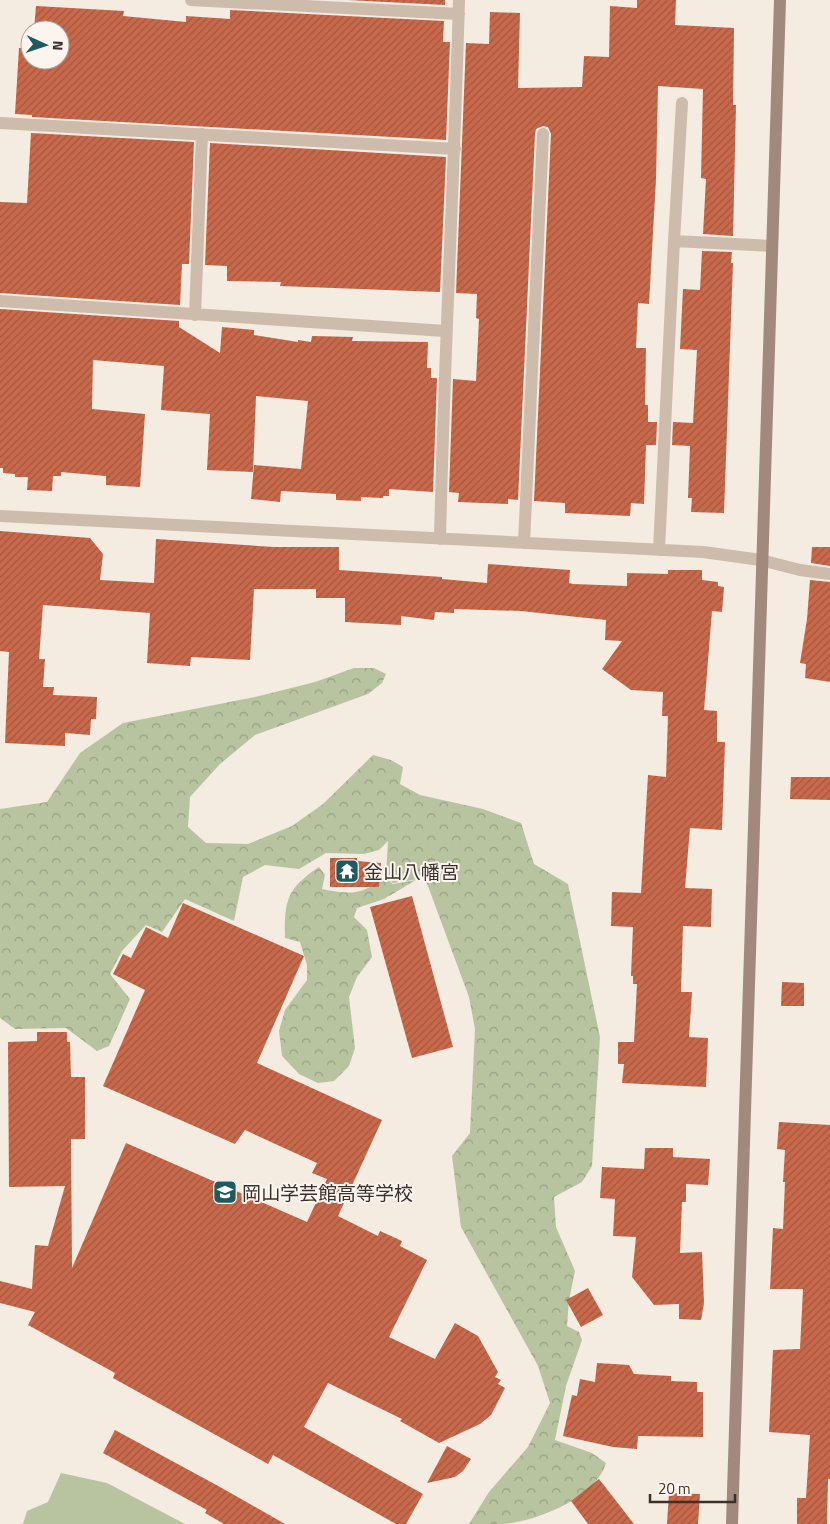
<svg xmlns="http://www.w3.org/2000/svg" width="830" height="1524" font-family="'Titillium Web','Noto Sans JP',sans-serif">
<defs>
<pattern id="forest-crowns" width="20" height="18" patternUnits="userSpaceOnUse" patternTransform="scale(1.25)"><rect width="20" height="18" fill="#b8c4a0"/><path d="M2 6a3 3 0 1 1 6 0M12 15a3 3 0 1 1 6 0" fill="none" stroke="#97a083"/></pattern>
<pattern id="building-hatch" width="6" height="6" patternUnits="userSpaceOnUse" patternTransform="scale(1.25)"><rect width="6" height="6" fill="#c8694b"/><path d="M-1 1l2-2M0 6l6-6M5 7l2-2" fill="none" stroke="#a4573f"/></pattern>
</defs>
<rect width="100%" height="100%" fill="#f4ebe1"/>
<path fill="#b8c4a0" d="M61 1473 107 1483 185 1524H23L27 1511 48 1502Z"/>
<path fill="url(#forest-crowns)" d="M354 668H374L386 674 382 683 368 694 255 735 220 764 190 797 188 827 206 843 248 844 292 826 323 804 373 755 391 760 403 767 400 784 420 795 483 809 521 823 534 864 568 884 600 1037 592 1166 582 1182 554 1197 556 1227 575 1271 569 1300 567 1326 579 1332 582 1340 566 1386 555 1440 592 1453 606 1463C596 1498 537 1521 504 1524 493 1524 481 1524 469 1524L489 1492 528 1447 550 1403 538 1366 461 1227 452 1156 470 1133 475 1029 469 997 425 878 393 883 386 876 388 841 379 850 364 854 326 853 299 869 265 865 243 877 234 921 185 899 162 932 146 925 122 951 110 974 130 999 109 1046 97 1051 66 1028 15 1029 0 1018V809L47 802 80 753 123 723 255 697 315 682Z
M319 867 325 875 322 889C350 895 362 895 385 877L393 884 416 880 384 899 357 908 354 917 367 930 372 957 357 977 349 997 355 1048 349 1066 334 1081 318 1083 299 1074 282 1056 279 1031 285 1010 307 980V965L300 942 285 938C284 901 287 888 319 867Z"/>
<path fill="url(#building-hatch)" d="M347 0H445V5Z
M637 0H676L675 25 734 28 733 105H736L733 236 703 234 706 179 701 178 703 89 658 86 656 179 649 304 638 303 636 348H646L645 405H648V422H657L656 445H646L644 504 631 503 630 516 565 513V503L534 501 551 134 548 127 543 126 536 129 535 134 518 500 508 499V504L458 502 459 493 449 492 453 379 476 381 479 319 476 318 477 294 456 293 466 43 489 44 490 12 520 13 518 88 582 87 584 56 609 57 610 6 637 8Z
M36 6 124 11 123 16 186 22V16L230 19V10L444 21 443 42H450L446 140 32 117V115L15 114 19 48H30V60H60V30H34Z
M31 133 194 142 189 264H182L180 305 0 293V202L27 203Z
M210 143 446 157 440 292 280 286 281 282 227 281V266L205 265Z
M702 251 732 252 731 263H733L724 513 691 512 692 498H688L690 446 672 445 673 422 693 423 697 350 680 349 683 289 700 290Z
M0 309 179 321V327L220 353 222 327 254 330V335L298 342V340L311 342 312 336 353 337 352 341 428 342 427 368H431V378H437L433 492 389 489V496H383V498L361 497V501L336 500V494L281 491 280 502 251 499 254 465 301 469 308 401 256 396 253 472 207 470 210 414 161 410 164 366 93 360 92 409 145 414 140 487 106 485V476L61 472V476H53L52 491 27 490 28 477H15V474L3 473V468H0Z
M0 531 90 538 103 554 100 580 154 583 156 539 274 547H339V570L442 577V579L487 583 488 564 570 570 569 583 573 584 627 586V573L668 574V570H702V580L718 582V586L724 587 722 612 712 611 704 710 717 711V742H725L722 830 690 828 685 888 712 889 711 927 683 926 681 992H692L689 1037 708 1038 706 1087 622 1083 624 1064H618V1042H634L637 984H633V976H631L633 927 611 926 612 892 641 893 648 775 666 777 668 716H662L663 692 631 690 602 669 622 641 605 640 606 620 521 611 454 609V613L435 612 434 620 401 616V625L345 622V598H316V589H254L250 660 191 657 190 666 147 663 150 613 43 605 39 659H45L43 687H54L53 695 97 697 96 719H91L90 735 65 733V746L5 743 9 652 0 651Z
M812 547H830V566L811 563Z
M810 580 830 582V682L805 678 806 664 800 663 807 619Z
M791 777H830V800L790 799Z
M330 858H357V861L381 863 379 887H330Z
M412 896 453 1047 412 1058 370 907Z
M183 903 304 956 257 1063 382 1120 338 1216 378 1236 380 1231 402 1241 400 1246 427 1260 389 1337 435 1359 455 1323 478 1336 498 1372 495 1377 501 1380 498 1384 505 1388 491 1415 480 1424 439 1443 400 1421 402 1419 328 1383 304 1427 423 1494 406 1524H396L273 1455 268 1464 113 1378 115 1373 28 1325 35 1312 0 1303V1281L32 1289 35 1245 48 1246 65 1186 9 1187 8 1042 37 1041V1032H67V1042H70L71 1077H85V1139H71L72 1268 126 1143 307 1222 327 1179 312 1173 317 1163 245 1130 235 1144 103 1086 145 990 113 974 123 954 131 958 146 927 168 938Z
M782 982 804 983V1006H781Z
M779 1122 830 1125V1479H828L827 1524H797V1498H806L810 1435 769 1432 773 1350 800 1349 803 1289H770L773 1228 783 1229 785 1182H783L785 1150 777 1149Z
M645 1148H673V1157L710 1159 708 1185 686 1184V1202H682L680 1253 702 1252 704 1303 701 1320 679 1319V1304L654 1305 632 1277 636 1237 613 1236 615 1199 600 1198 602 1167 644 1169Z
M588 1288 603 1315 581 1327 566 1300Z
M597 1363 629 1365 634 1374 671 1376V1381L697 1382V1392H703V1437L638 1436 637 1449 613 1447 563 1436 572 1395 577 1396 580 1379 595 1382Z
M115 1430 220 1487 285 1524H224L205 1513 207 1510 103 1453Z
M447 1446 471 1459 463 1471 455 1477 427 1483Z
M599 1479 634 1524H588L571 1501Z
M669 1493 700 1494 698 1524H667Z"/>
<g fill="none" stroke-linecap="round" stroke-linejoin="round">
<path stroke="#cdbbac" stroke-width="12" d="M191 0 459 14
M0 123 455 149
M674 241 682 103
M0 301 445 331
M195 315 202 134
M0 516 703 552 761 560 800 570 830 574
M440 539C444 359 454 180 459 0
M524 543 543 134
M659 550 674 241 772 246"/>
<path stroke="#a18a7d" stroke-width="12" d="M732 1524 780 0"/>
</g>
<defs>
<g id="temple-square" transform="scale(1.25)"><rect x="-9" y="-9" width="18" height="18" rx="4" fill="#1f5a5e" stroke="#fbf5ee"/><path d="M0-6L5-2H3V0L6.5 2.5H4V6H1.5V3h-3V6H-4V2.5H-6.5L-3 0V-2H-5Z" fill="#fff"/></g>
<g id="school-square" transform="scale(1.25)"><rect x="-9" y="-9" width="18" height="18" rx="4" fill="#1f5a5e" stroke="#fbf5ee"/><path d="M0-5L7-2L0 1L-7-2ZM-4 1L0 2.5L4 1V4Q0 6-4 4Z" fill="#fff"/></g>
</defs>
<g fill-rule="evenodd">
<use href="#temple-square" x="347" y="871"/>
<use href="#school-square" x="225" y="1192"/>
</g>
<g text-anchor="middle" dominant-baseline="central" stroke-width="4" stroke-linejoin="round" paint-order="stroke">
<g font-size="19" fill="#3b302b" stroke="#fbf5ee" text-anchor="start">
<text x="364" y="871">金山八幡宮</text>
<text x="242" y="1192">岡山学芸館高等学校</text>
</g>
</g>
<g transform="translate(45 45) rotate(93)"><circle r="24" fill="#fbf5ee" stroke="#aea6a0"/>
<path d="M0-4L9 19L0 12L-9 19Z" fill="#1f5a5e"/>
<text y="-8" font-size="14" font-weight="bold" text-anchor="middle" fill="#3b302b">N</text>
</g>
<path d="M650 1494v8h85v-8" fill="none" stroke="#3b302b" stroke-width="2.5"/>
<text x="658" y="1494" font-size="15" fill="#3b302b" stroke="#fbf5ee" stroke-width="4" paint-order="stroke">20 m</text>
</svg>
